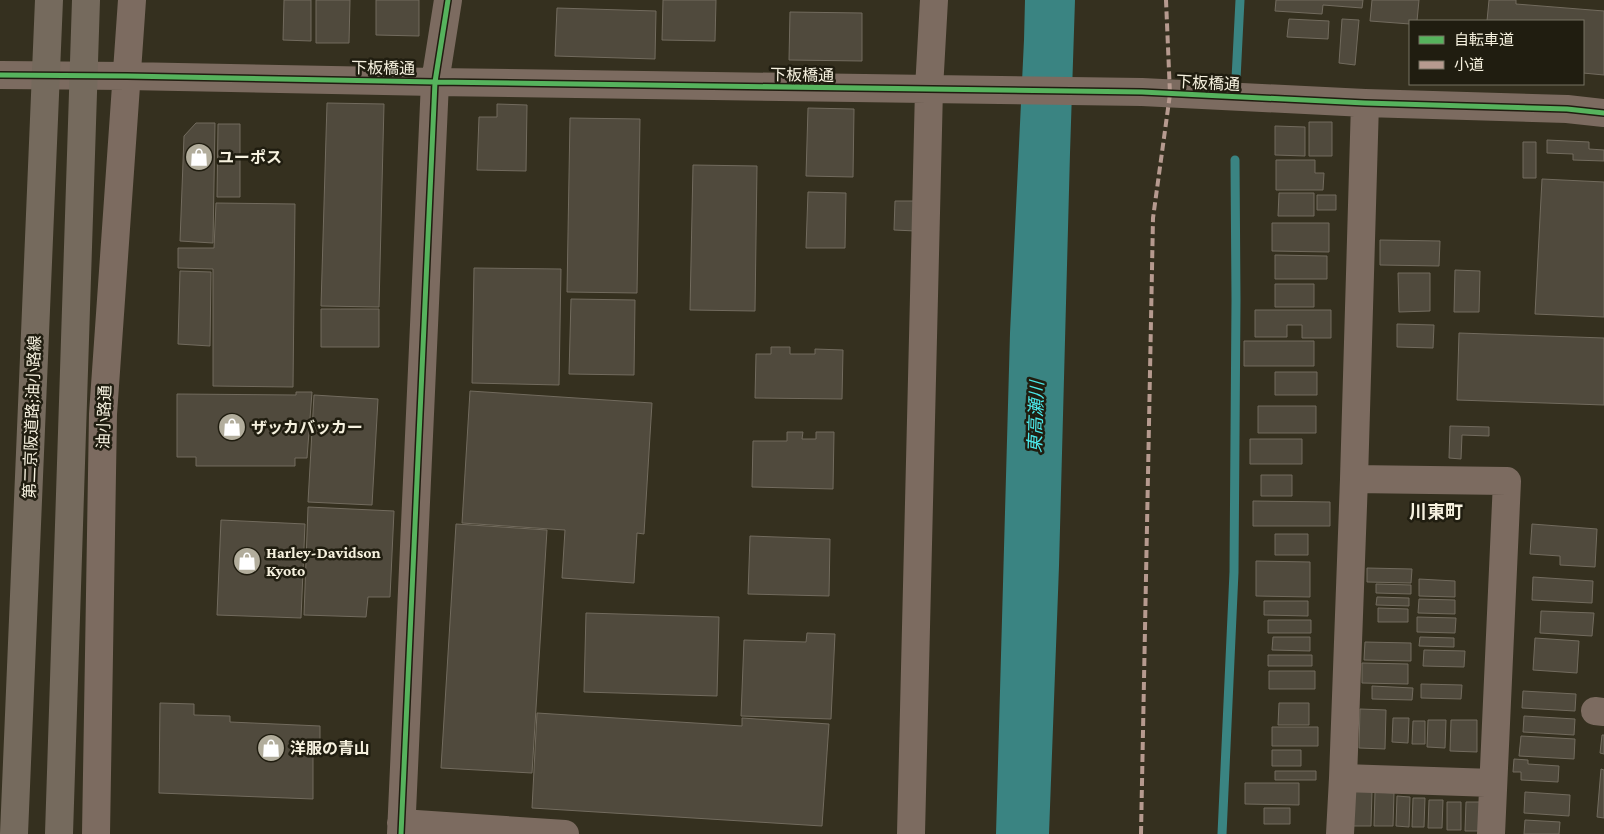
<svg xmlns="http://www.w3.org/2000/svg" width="1604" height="834" font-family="'Crimson Pro','Noto Sans JP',serif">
<rect width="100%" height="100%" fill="#35301f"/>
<path fill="#3a8482" d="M1025 0H1075L1070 153 1059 566 1049 834H996L1010 333 1024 40Z"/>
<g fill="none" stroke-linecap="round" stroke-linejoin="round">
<path stroke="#3a8482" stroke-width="9" d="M1236 79 1240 0
M1222 834 1234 572 1236 300 1235 160"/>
</g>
<path fill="#504a3d" stroke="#726b5e" d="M284 0H311V41L283 40Z
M316 0H350L349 43H316Z
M376 0H419V36L376 35Z
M663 0H716L715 41 662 40Z
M1276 0H1363L1362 8 1323 5 1322 14 1275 11Z
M1372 0H1419L1417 21H1410V24L1370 21Z
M1489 0H1516V4L1604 11V75L1583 73V21H1487Z
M557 8 656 11 655 59 555 56Z
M790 12 862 13V61L789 60Z
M1289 19 1329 21 1328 39 1287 37Z
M1342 19 1359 20 1355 65 1339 63Z
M327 103 384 104 379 307 321 306Z
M497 104 527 105 526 171 477 170 479 117H497Z
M808 108 854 109 853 177 806 176Z
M570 118 640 119 637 293 567 292Z
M1309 122H1332V156H1309Z
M196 123H215L213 243 180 241 184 136Z
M218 124H240V197H217Z
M1275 126 1305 127V156L1275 155Z
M1547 140 1589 142V149L1604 150V161L1573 160V154L1547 153Z
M1523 142H1536V178H1523Z
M1276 160H1315V173H1324L1323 190H1276Z
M693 165 757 166 755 311 690 310Z
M1542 179 1604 182V317L1535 314Z
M808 192 846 193 845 248H806Z
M1279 193H1314V216H1278Z
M1317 195H1336V210H1317Z
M895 201H917L916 231 894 230Z
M216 203 295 204 293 387 213 386V269L178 268V248H214Z
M1272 223H1329V252L1272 251Z
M1380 240 1440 241 1439 266 1380 265Z
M1275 255 1327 256V279H1275Z
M474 268 561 269 559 385 472 383Z
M1455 270 1480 271 1479 312H1454Z
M180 271 211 272 210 346 178 344Z
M1398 273H1430V311L1399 312Z
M1275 284H1314V307H1275Z
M571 299 635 300 634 375 569 374Z
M321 309H379V347H321Z
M1255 310H1331V338H1302V325H1287V337H1255Z
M1397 324 1434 325 1433 348 1397 347Z
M1459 333 1604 338V405L1457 400Z
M1244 341H1314V366H1244Z
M771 347H790V354H815V349L843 350 842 399 755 398 756 354H771Z
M1275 372H1317V395H1275Z
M470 391 652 403 644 534 637 533 634 583 562 578 565 530 462 523Z
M296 392H312L307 458H295V466H196V457H177V394L296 395Z
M314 395 378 399 372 505 308 502Z
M1258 406H1316V433H1258Z
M1450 426 1489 427V436L1462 435 1461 459 1449 458Z
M787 432H803L802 439H816V432H834L833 489 752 487 753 441H787Z
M1250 439H1302V464H1250Z
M1261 475H1292V496H1261Z
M1253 501 1330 502V526H1253Z
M308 507 394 511 390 597H368L366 617 304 615Z
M221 520 305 524 301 618 217 615Z
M456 524 547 530 532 773 441 768Z
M1532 524 1597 529 1595 567 1560 565V556L1530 554Z
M1275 534H1308V555H1275Z
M750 536 830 539 829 596 748 594Z
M1256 561 1310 562V597L1256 596Z
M1367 568 1412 569 1411 583 1367 582Z
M1533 577 1593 581 1592 603 1532 600Z
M1419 579 1455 581V597L1419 596Z
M1376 584 1411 585V594L1376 593Z
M1377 597 1409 598V606L1376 605Z
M1419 599 1455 600V614L1418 613Z
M1264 601H1308V616L1264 615Z
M1378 608 1408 609V622H1378Z
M1541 611 1594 613 1592 636 1540 633Z
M586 613 719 617 717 696 584 692Z
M1417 617 1456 618 1455 633 1417 632Z
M1268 620H1311V633H1268Z
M807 633 835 634 831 719 741 716 744 640 806 642Z
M1273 637H1310V651L1272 650Z
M1420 637 1454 638V647L1419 646Z
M1535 638 1579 641 1577 673 1533 670Z
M1365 642 1411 643V661L1364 660Z
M1424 650 1465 651 1464 667 1423 666Z
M1268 655H1312V666H1268Z
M1362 663 1408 664V684L1362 683Z
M1269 671H1315V689H1269Z
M1421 684 1462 685 1461 699 1421 698Z
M1372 686 1413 688 1412 700 1372 699Z
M1523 691 1576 694 1575 711 1522 708Z
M160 703 194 704V715L230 716V722L320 726V749H313V799L159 793Z
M1279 703H1309V725H1278Z
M1360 709 1386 710 1385 749 1359 748Z
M537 713 742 726V718L829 724 822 826 532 808Z
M1524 716 1575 719 1574 735 1523 732Z
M1393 718H1409L1408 743 1392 742Z
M1428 720H1446L1445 748 1427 747Z
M1451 720H1477V752L1450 751Z
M1413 721H1425V744H1412Z
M1272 727H1318V746H1272Z
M1602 735H1604V754L1600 753Z
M1521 736 1575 739 1574 759 1519 756Z
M1272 750H1301V766H1272Z
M1514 759 1528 760V764L1559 766 1558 782 1521 780V772H1513Z
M1601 769 1604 770V818L1597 817Z
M1275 771H1316V780H1275Z
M1245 783H1299V805L1245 804Z
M1354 791H1372L1371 826H1353Z
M1375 792 1394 793 1393 826H1374Z
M1525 792 1570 795 1569 816 1524 813Z
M1397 796 1410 797 1409 827 1396 826Z
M1413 798H1425L1424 827H1412Z
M1429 800H1443L1442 828H1428Z
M1447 802H1461V830H1447Z
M1466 802H1481L1480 831H1465Z
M1264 808H1290V824H1264Z
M1525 820 1560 822 1559 834H1524Z"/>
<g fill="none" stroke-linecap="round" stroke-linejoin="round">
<path stroke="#7c6b60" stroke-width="28" d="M0 75 127 76 435 82 1142 92 1365 103 1567 109 1604 113
M1354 479 1507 481 1491 834
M1595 711 1604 712
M1343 778 1493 783
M401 823 565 834
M96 834 103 414 132 0
M401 834 435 82 448 0
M911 834 929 89 934 0
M1340 834 1343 778 1354 479 1365 103"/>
<path stroke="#756a5d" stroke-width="28" d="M14 834 49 0
M59 834 86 0"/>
<path stroke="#b69a8f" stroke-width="4" stroke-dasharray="8 4" stroke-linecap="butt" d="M1141 834 1153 218 1170 94 1166 0"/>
<g stroke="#201d10" stroke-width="8">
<path id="cycleway" d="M0 75 127 76 435 82 1142 92 1365 103 1567 109 1604 113
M401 834 435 82 448 0"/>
</g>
<use href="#cycleway" stroke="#56b35d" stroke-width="5"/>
</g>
<defs>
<g id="shop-disc" transform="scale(1.4375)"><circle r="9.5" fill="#b2ad9c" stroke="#201d10"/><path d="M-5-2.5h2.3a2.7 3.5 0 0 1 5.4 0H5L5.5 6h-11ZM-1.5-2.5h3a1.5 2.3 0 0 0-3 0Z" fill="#fff"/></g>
</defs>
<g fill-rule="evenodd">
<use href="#shop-disc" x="199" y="157"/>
<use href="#shop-disc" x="232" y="427"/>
<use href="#shop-disc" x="247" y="561"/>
<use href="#shop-disc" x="271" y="748"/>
</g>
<g text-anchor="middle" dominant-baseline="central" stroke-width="5" stroke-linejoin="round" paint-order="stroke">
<g font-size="16" fill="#f6f1df" stroke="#201d10">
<text transform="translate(383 68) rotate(1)">下板橋通</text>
<text transform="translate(802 75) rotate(1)">下板橋通</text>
<text transform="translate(1208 83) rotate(3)">下板橋通</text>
<text transform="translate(32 417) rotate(-88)">第二京阪道路;油小路線</text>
<text transform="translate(104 417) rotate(-88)">油小路通</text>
</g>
<g font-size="16" font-weight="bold" fill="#f6f1df" stroke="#201d10" text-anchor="start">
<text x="218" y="157">ユーポス</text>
<text x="251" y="427">ザッカバッカー</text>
<text x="266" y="552">Harley-Davidson<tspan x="266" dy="18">Kyoto</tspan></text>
<text x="290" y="748">洋服の青山</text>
</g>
<g font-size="18" font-style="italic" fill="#4be8e9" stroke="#201d10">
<text transform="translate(1036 417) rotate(-88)">東高瀬川</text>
</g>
<g font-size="18" font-weight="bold" fill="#f6f1df" stroke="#201d10">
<text x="1436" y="512">川東町</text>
</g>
</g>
<rect x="1409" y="20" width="175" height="65" fill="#201d10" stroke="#767263"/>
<rect x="1419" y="36" width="25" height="8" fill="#56b35d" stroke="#767263"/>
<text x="1454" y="45" font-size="15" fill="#f6f1df">自転車道</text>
<rect x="1419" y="61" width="25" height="8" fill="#b69a8f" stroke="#767263"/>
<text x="1454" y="70" font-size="15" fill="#f6f1df">小道</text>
</svg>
